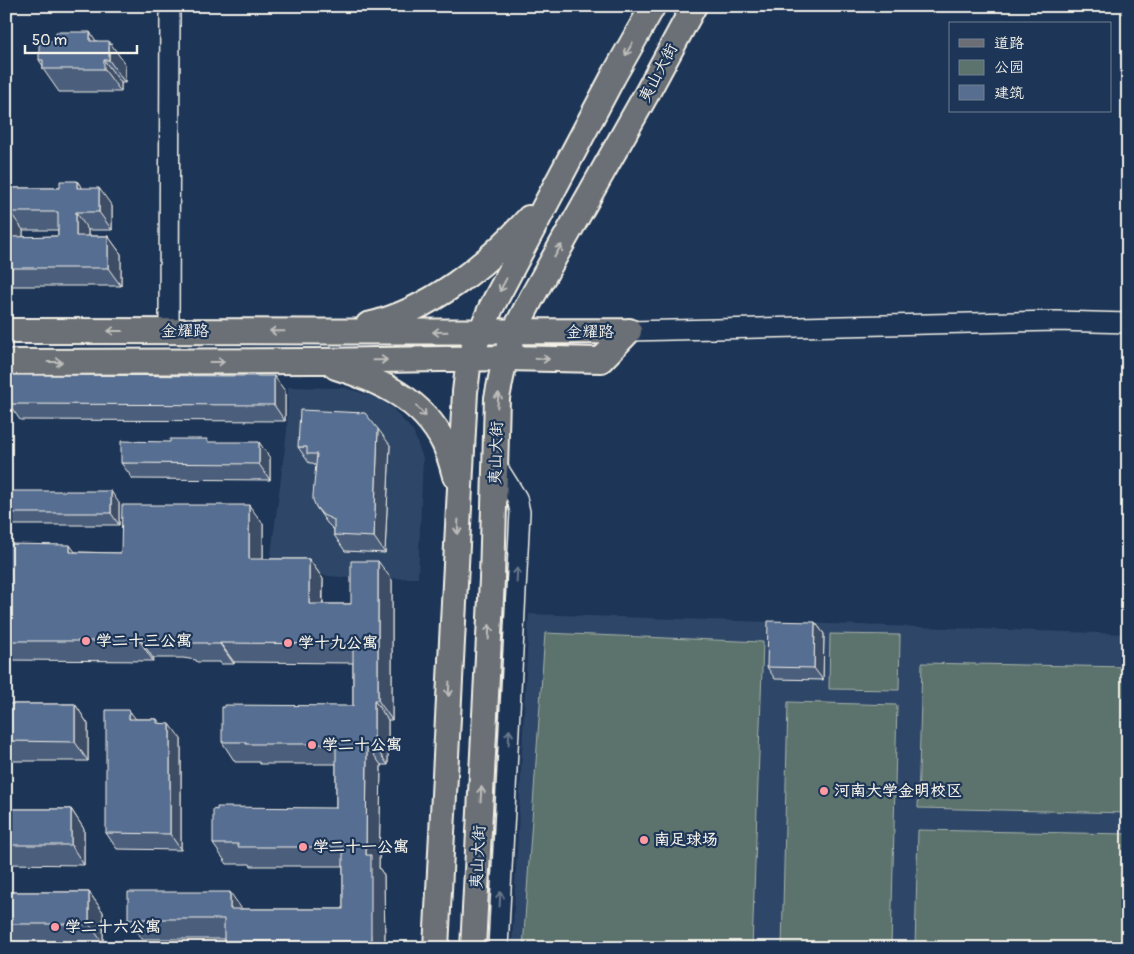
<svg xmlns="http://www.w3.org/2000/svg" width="1134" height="954" font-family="Pangolin,'LXGW WenKai TC',sans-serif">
<rect width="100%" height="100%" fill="#1d3557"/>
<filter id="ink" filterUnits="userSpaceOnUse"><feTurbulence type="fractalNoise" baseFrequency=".02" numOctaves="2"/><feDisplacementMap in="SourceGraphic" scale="10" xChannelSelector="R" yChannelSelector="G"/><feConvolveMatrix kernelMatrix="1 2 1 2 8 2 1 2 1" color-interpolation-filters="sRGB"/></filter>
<g filter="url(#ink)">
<path fill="#2e4668" d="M288 387 345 388 365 394 379 399 392 408 413 431 423 458 418 578 360 579 269 570 287 431Z
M529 614 1128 634V948H512Z"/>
<path fill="#5b726d" stroke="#a8b2aa" d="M545 633 763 642 752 948H523Z
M830 634 900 635 899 690 829 689Z
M922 663 1128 667V813L918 808Z
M788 702 897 705 891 948H782Z
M918 830 1128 834V948H915Z"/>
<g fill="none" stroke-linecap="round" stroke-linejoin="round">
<g stroke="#f4f1e8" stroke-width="22">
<path id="minor" d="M169 331 170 6
M629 331 1057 321 1128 323
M495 463 517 498 520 512 498 948"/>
</g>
<g stroke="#f4f1e8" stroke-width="28">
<path id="major" d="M368 325C429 311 488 264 529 218
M6 331C214 331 421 332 629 331
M6 362 315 361 505 358 601 360 629 331
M336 367C379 380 423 400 444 443 449 453 452 465 455 476
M436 948 465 392 469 359 491 308 613 77 653 6
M473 948 492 579 497 398 505 358 514 332 532 297 647 93 694 6"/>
</g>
<use href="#minor" stroke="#1d3557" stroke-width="19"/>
<use href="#major" stroke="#6b6f75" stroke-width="24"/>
</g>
<path fill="#4b5f7d" stroke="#f4f1e8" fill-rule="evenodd" d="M97 41 125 64V83H121V92H59L43 69V66L39 60Z
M6 129 10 134V154H6Z
M6 180 12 188H60L77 181 82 188 112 206V230H88V236H108L121 254V286H6ZM23 230H58V236L23 237Z
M285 391V421L20 420 9 404Z
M390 445 385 553 345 551 334 535V530L327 523 316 507V467L313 463H309L298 447Z
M270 458V480L133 479 121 463Z
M6 491 119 503V525H6Z
M263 524V559H309L323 579V604H351L392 580V720H388V765H381L379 868 384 875 385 948H229L224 941V939H142L128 919 241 909H343V866H251L250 864H227L213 844 336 808V764H260L259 762H235L222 742 353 706V663L234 662V664H221L220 662H197L196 660 183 658H153V661L6 660V544L76 552 121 553Z
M815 622 824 634 823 680 775 679 767 667Z
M6 704H75L88 724V761H6Z
M136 719H157L160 723 181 739V850L117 849 106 833Z
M6 809H71L84 829V865L6 864Z
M6 892H89L103 912V943H11V948H6Z"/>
<path fill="#3d4d66" stroke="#f4f1e8" d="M90 32 106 55 104 60 121 83V92L104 69 90 41Z
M109 41 125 64V83L109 60Z
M6 129 10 134V154L6 149Z
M7 180 20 198 7 188Z
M77 181 90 199 77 188Z
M99 188 112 206V230L99 212Z
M10 212 23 230V255L10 237Z
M76 212 88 230V255L76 236Z
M108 236 121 254V286L108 268Z
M274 376 285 391V421L274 405Z
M378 429 390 445 385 553 374 537Z
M259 442 270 458V480L259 464Z
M111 491 119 503V525L111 513Z
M249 505 263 524V578L249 559Z
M70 545 84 564 70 552Z
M309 559 323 579 322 623 309 604Z
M378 561 392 580V720L378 700Z
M815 622 824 634 823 680 814 668Z
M140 639 153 658V661L140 641Z
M220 643 234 662V664L220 644Z
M374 700 388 720V765L374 745Z
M75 704 88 724V761L75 742Z
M129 710 141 726 129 719Z
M170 724 181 739V850L170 834Z
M367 745 381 765 379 868 384 875 385 948H376L371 941 366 855Z
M71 809 84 829V865L71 845Z
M89 892 103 912V943L89 924Z
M230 892 244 912 230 909Z
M6 936 11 943V948H6Z"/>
<path fill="#576e91" stroke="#f4f1e8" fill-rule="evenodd" d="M56 32H90V41H109V60H104V69H43V60H39V41H56Z
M6 180 7 188H60V181H77V188H99V212H76V236H108V268H6ZM10 212H58V236L10 237Z
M9 375 274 376V405L9 404Z
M300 410 365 413 378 429 374 537 334 535V520L323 515 316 507 313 500V495L317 454H307V447H298Z
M170 439H207V442H259V464L121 463V441L170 442Z
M6 491H111V513H6Z
M122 505H249V559H309V604H351V561H378V700H374V745H367L366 855H371V941H224V919H128V892H230V909H343V847H238V844H213V809L217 810V807L336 808V744H246V742H222V707H225V705L353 706V644L220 643V644H207V643H184V640L170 639H140V641H6V544L70 545V552L121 553Z
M768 621 815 622 814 668 767 667Z
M6 704H75V742L6 741Z
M106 710H129V719H157V723L170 724V834L106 833Z
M6 809H71V845H6Z
M6 892H89V924H6Z"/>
<defs><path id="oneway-shaft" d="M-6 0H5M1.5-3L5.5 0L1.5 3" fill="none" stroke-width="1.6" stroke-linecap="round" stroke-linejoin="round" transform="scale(1.25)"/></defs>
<g stroke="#bdbdba">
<use href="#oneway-shaft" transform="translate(629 49) rotate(119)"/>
<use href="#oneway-shaft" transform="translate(558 251) rotate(-60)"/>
<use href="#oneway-shaft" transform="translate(503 285) rotate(118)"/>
<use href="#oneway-shaft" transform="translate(115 331) rotate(180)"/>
<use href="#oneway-shaft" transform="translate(277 331) rotate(-179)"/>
<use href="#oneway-shaft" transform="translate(440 332) rotate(179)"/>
<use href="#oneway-shaft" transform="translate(542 359) rotate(1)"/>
<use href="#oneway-shaft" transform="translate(380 360) rotate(-1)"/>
<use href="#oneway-shaft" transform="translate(55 362)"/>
<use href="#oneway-shaft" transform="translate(217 362)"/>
<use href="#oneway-shaft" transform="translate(498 400) rotate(-84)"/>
<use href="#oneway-shaft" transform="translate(421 411) rotate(48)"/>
<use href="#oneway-shaft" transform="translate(458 527) rotate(93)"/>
<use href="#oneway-shaft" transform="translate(489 632) rotate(-87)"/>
<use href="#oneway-shaft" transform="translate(449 689) rotate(93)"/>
<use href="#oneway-shaft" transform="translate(481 794) rotate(-87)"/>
</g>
<g stroke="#68778a">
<use href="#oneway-shaft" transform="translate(517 575) rotate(-87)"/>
<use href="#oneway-shaft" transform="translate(509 737) rotate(-87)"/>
<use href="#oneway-shaft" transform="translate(500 899) rotate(-87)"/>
</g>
</g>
<g fill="#ff9aa2" stroke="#1d3557" stroke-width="2">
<circle cx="86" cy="641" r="5"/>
<circle cx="288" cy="643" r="5"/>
<circle cx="312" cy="745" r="5"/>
<circle cx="824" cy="791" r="5"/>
<circle cx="644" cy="840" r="5"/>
<circle cx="303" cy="847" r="5"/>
<circle cx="55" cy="927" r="5"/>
</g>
<g text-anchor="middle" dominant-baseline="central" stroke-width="4.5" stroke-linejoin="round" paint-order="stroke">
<g font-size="16" fill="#f4f1e8" stroke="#1d3557">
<text transform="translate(658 73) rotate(-62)">夷山大街</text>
<text x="185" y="331">金耀路</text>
<text x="590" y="332">金耀路</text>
<text transform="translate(496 453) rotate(-88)">夷山大街</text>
<text transform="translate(478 857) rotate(-87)">夷山大街</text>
</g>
<g font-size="16" font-weight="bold" fill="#f4f1e8" stroke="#1d3557" text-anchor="start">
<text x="96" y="641">学二十三公寓</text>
<text x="298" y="643">学十九公寓</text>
<text x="322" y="745">学二十公寓</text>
<text x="834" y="791">河南大学金明校区</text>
<text x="654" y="840">南足球场</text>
<text x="313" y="847">学二十一公寓</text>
<text x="65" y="927">学二十六公寓</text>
</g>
</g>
<rect width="1134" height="954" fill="none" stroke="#1d3557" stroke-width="25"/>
<rect x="12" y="12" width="1109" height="929" fill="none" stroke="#f4f1e8" stroke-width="2" filter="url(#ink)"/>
<rect x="949" y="22" width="162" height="90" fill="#1d3557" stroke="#738091"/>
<rect x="959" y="39" width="25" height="8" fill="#6b6f75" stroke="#738091"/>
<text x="994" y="48" font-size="15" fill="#f4f1e8">道路</text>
<rect x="959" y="60" width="25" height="15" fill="#5b726d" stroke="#738091"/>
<text x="994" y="72" font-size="15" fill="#f4f1e8">公园</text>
<rect x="959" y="85" width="25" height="15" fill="#576e91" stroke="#738091"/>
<text x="994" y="98" font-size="15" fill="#f4f1e8">建筑</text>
<path d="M25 45v8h112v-8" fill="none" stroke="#f4f1e8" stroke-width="2.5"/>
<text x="32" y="45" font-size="15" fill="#f4f1e8" stroke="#1d3557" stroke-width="4" paint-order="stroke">50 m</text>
</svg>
